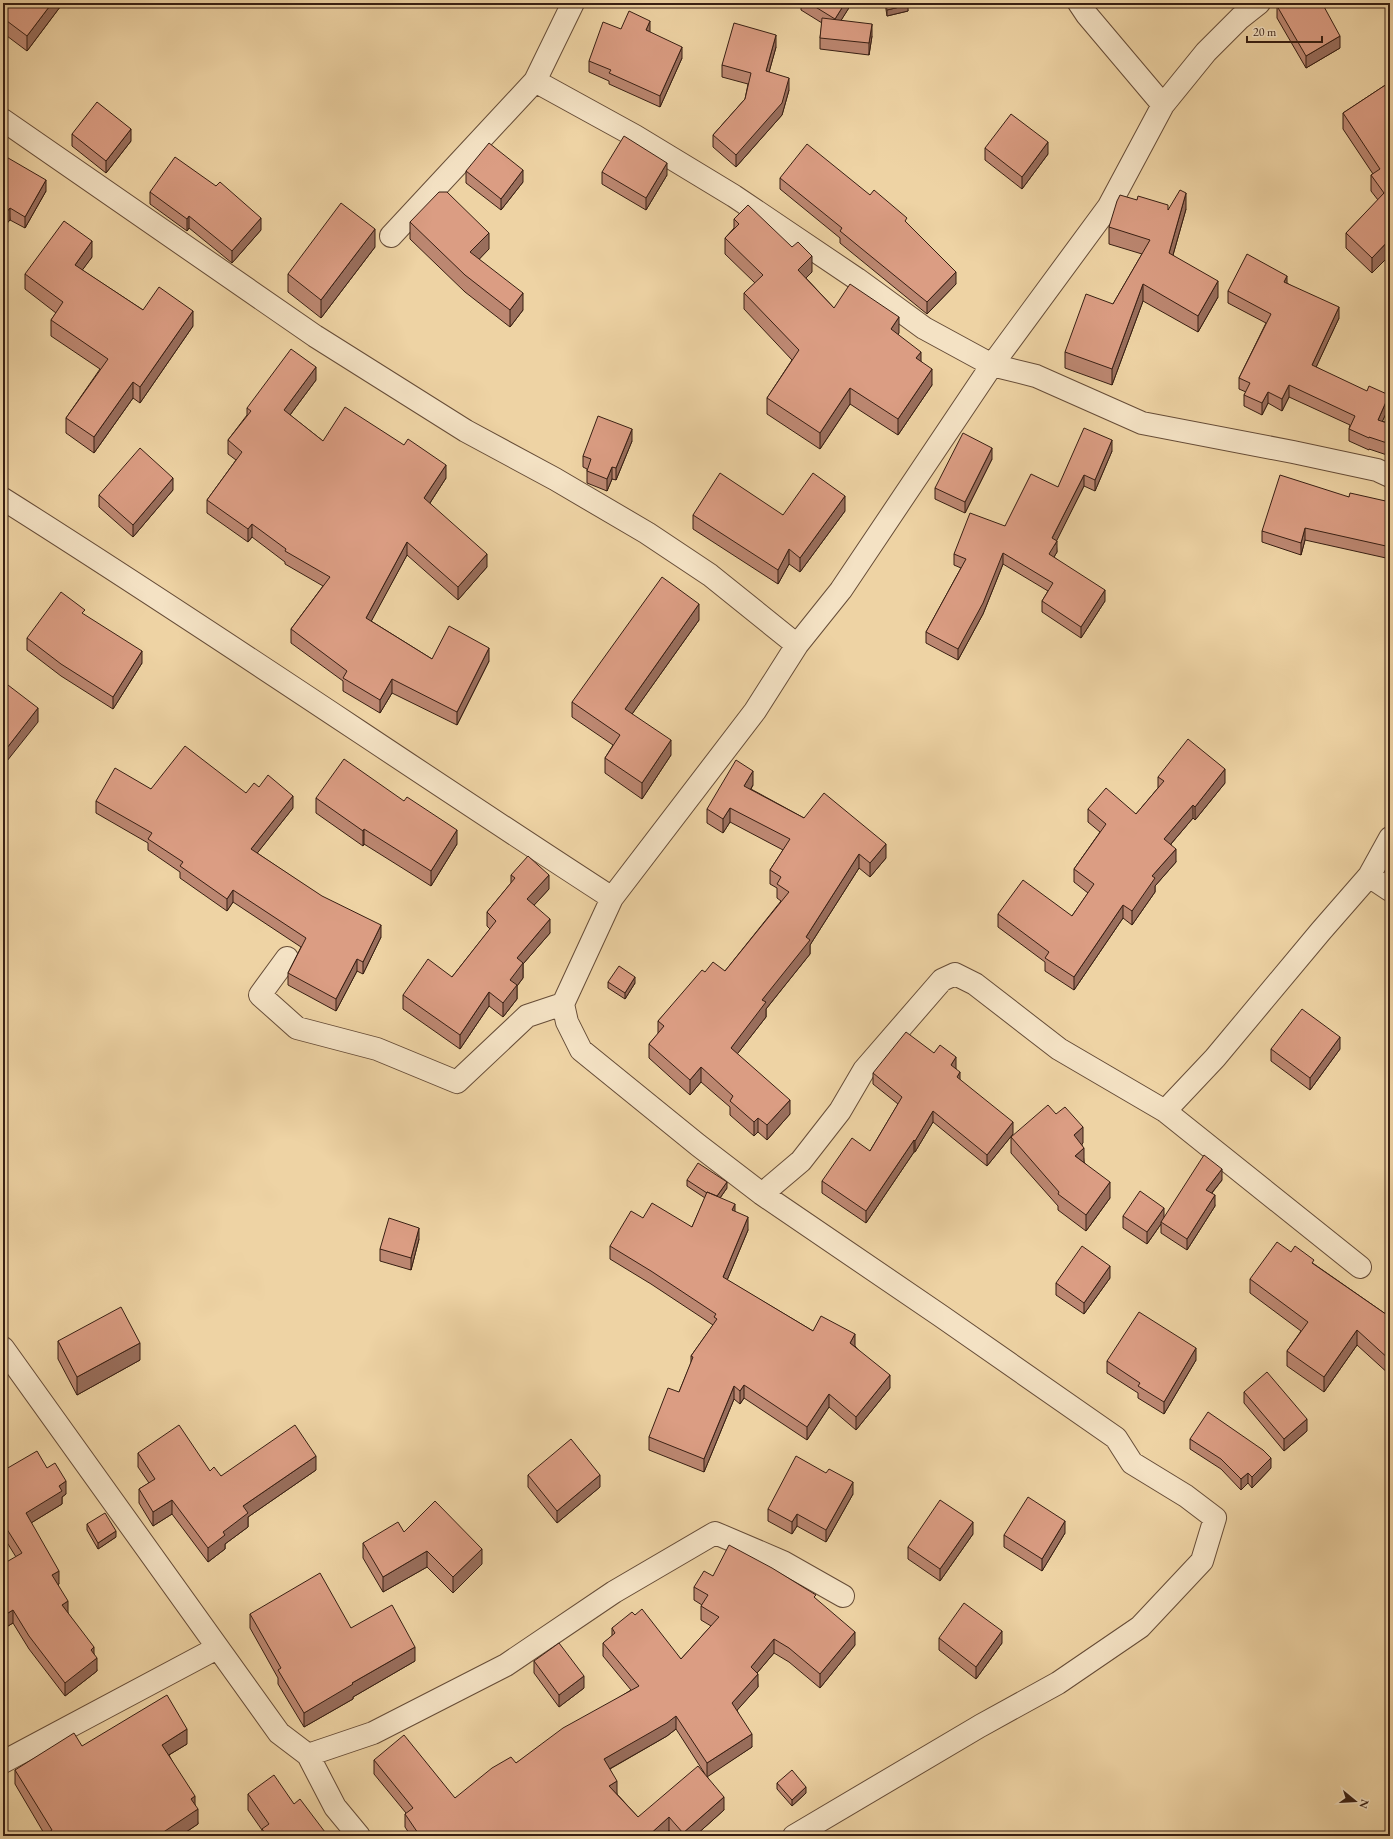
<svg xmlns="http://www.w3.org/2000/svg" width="1393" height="1839" font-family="'EB Garamond',serif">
<rect width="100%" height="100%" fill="#eed3a4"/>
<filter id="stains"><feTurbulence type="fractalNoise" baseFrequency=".005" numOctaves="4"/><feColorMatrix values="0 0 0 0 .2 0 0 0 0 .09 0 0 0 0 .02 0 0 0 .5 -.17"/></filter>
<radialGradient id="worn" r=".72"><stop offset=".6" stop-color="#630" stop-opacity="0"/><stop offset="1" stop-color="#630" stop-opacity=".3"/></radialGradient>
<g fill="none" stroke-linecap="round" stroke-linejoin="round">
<g stroke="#664c37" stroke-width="24">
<path id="minor" d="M573 3 535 81 635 136 734 196 857 279 924 328 992 365 1036 376 1142 423 1293 452 1377 470 1390 476
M1079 3 1087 15 1163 105
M3 120 315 336 466 431 555 479 647 533 710 575 797 645
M391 236 535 81
M3 499C208 628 408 766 612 898
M1369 876 1390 890
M287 958 260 995 297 1028 377 1049 457 1082 527 1016 563 1004
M1165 1111 1215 1058 1321 931 1369 876 1390 838
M762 1194 801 1161 840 1111 864 1070 942 980 955 974 975 984 1059 1049 1165 1111 1360 1267
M3 1348 279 1733 308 1755 335 1807 359 1836
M308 1755 373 1733 506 1665 614 1592 715 1533 783 1562 843 1596
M3 1762 217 1648
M794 1836 980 1726 1058 1683 1140 1627 1202 1561 1215 1518 1186 1496 1132 1463 1116 1438 941 1316 762 1194 698 1145 581 1050 567 1022 563 1004 612 898 755 711 797 645 841 590 992 365 1109 206 1163 105 1206 52 1240 18 1259 3"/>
</g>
<use href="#minor" stroke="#f4e2c4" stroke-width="22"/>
</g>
<path fill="#bc8771" stroke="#381f13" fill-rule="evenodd" d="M3 3H63L27 51 3 33Z
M704 3H710L707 6Z
M801 3H852L841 20 872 36 869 55 820 49V38L822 23 801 10Z
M885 3H907L908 11 887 16Z
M1277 6 1340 48 1306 68 1277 18Z
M621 29 650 32 682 58 660 107 609 84V81L589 72V61Z
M776 47 769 72 789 90 782 115 736 167 713 147V135L745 99 748 84 722 77V65Z
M1390 82V255L1372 273 1346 248V233L1378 200 1371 191V175L1373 174 1343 129V113Z
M72 134 131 141 106 173 72 146Z
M985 148 1048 154 1022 189 985 160Z
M3 155 46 191 25 228 10 220Z
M466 171 523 182 501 210 466 183Z
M602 172 667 175 646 210 602 184Z
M780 178 870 195 907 223 956 284 927 314 840 243V238L780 189Z
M216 186 261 230 232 263 189 228 187 231 150 204V192Z
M1186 209 1173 255 1218 297 1198 332 1143 301 1112 385 1065 368V352L1113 304 1142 254 1109 244V227L1168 210Z
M734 219 812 272 806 278 834 308 899 333 898 334 921 361 932 385 898 435 850 404 820 449 767 414V398L792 360 744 309V293L755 283 725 254V238L734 228Z
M410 222 489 249 479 259 523 310 510 327 465 292 410 239Z
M375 247 321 318 288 292V274Z
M92 257 82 270 143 310 193 326 140 403 133 398 94 453 66 433V418L100 369 51 336V320L56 313 25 289V274Z
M1287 283 1339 318 1316 367 1389 407 1382 421 1390 424V456L1369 449V450L1349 441V429L1350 425 1289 397 1282 411 1268 403 1262 415 1244 406V395L1246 392 1239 389V378L1266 323 1228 303V291Z
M316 380 290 415 323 441 446 478 430 503 487 567 458 600 407 555 371 621 432 659 489 661 457 725 392 693 380 713 343 691V681L291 643V629L323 586 285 564V562L252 537 248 542 207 513V500L236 460 228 454V440L247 415V408Z
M632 441 616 480 612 479 607 491 587 483V469L583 467V456Z
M1112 451 1095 491 1084 486 1056 541 1057 552 1054 557 1105 601 1081 638 1042 612V601L1048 591 1003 564 983 614 958 660 926 643V632L961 568 954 565V554L1005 526 1058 487Z
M992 459 965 513 935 499V488Z
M173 490 133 537 99 507V495Z
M1349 497 1390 502 1386 558 1305 540 1301 555 1262 542V531Z
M845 511 800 572 789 564 778 584 693 529V515H783Z
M699 620 632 714 671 755 642 799 605 773V758L613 745 572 717V702Z
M27 638 142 663 113 709 61 676 27 650Z
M1158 777 1225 783 1195 820 1193 818 1171 844 1176 862 1155 886V892L1132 925 1123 918 1074 990 1045 971V962L998 927V914L1072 916 1088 893 1074 882V869L1100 832 1088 822V809L1136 814 1158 788Z
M753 785 751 789 804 818 886 858 870 877 859 868 810 945V954L766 1009V1017L737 1054 790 1114 767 1140 758 1132 754 1136 730 1115V1107L701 1082 690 1095 649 1058V1044L658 1034V1021L705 972 725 971 781 901 777 898V888L770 884V870L783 850 730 822 723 833 707 823V809Z
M259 787 293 808 257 853 381 937 363 974 357 971 336 1011 288 985V973L301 947 233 902 227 911 180 878V872L148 850V843L96 813V801L151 789 246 793Z
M316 798 457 844 431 886 364 844 363 846 316 813Z
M511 875 549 889 534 905 550 933 523 964V978L517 986V999L503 1017 489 1006 460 1049 403 1009V995L452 977 490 929 487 926V912L511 883Z
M608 982 635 983 625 999 608 988Z
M1271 1049H1340L1310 1090 1271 1061Z
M934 1053 956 1068V1069L960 1080 1013 1134 987 1166 933 1122 915 1152H914L866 1223 822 1193V1181L870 1151 898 1104 873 1084V1073Z
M1056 1114 1083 1143 1082 1144 1084 1162 1110 1198 1086 1231 1058 1210V1206L1011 1153V1137Z
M687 1180 727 1188 720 1198 735 1211 748 1230 727 1280 813 1331 855 1346 890 1388 856 1430 829 1407 807 1440 744 1398 740 1404 734 1399 704 1472 649 1450V1437L679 1392 691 1363V1356L713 1325 651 1284 610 1259V1246L643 1218 692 1227 705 1198 687 1186Z
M1222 1180 1212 1193 1215 1206 1187 1250 1161 1233V1224L1147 1244 1123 1228V1216L1164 1217Z
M419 1239 411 1270 380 1261V1249Z
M1291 1252 1314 1264 1390 1317V1375L1357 1345 1324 1392 1287 1366V1351L1301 1331 1250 1293V1279Z
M1110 1278 1084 1314 1056 1295V1283Z
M58 1341 140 1360 77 1395 58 1359Z
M1196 1360 1164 1414 1138 1398V1393L1107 1373V1361Z
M1244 1392 1307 1431 1284 1451 1244 1403Z
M1190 1439 1271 1468 1252 1488 1248 1483 1241 1490 1221 1469 1190 1449Z
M138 1453 210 1471 221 1476 316 1470 248 1517V1527L225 1544V1549L208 1562 172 1514 153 1526 139 1503V1489L149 1483 138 1467Z
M3 1464 6 1469 47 1468 66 1494 62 1497V1504L31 1523 59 1584 58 1585 68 1613 94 1654 97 1671 65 1696 29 1649 13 1623 3 1629 16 1557 3 1536Z
M528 1475 600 1487 557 1523 528 1487Z
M853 1494 826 1542 797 1526 792 1534 768 1521V1509Z
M87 1524 116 1537 98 1549 87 1530Z
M404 1532 482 1564 453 1593 427 1567 383 1592 363 1558V1543Z
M1065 1533 1042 1571 1004 1547V1535Z
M973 1534 940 1581 908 1559V1547Z
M713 1576 816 1599 855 1645 820 1688 789 1662 774 1653 757 1673 758 1687 737 1710 752 1747 707 1776 724 1810 695 1836H674L669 1830 663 1836H411L405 1827V1814L406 1813 374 1774V1760L455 1798 516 1763 631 1690 603 1656V1643L612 1636V1628L635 1615 681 1659 711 1626 701 1620V1606L702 1605 694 1600V1587ZM676 1729 705 1774 638 1817 617 1794 610 1769 667 1736Z
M250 1614 351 1628 415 1661 353 1697V1699L304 1727 278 1684V1678L250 1628Z
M939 1638 1002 1643 976 1679 939 1650Z
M534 1661 584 1688 559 1707 534 1673Z
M187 1744 169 1755 195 1805 198 1824 180 1836H44L45 1835 15 1784V1770Z
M777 1783 806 1793 792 1806 777 1789Z
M248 1794 328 1836H262V1830L248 1810Z"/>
<path fill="#996e5c" stroke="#381f13" d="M52 3H63L27 51V36Z
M845 3H852L835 30V19Z
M908 5V11L887 16V10Z
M650 21V32L646 30Z
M872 24V36L869 55V43Z
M776 35V47L766 83V71Z
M1340 36V48L1306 68V56Z
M682 47V58L660 107V96Z
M789 78V90L782 115 736 167V155Z
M131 129V141L106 173V161Z
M1048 142V154L1022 189V177Z
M667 163V175L646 210V198Z
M523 170V182L501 210V199Z
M46 180V191L25 228V217Z
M1186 193V209L1169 269V253Z
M10 208V220L3 228V216Z
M189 216V228L187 231V219Z
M261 218V230L232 263V251Z
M375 229V247L321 318V300Z
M489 233V249L470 269V252Z
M1390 239V255L1372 273V258Z
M92 241V257L75 280V265Z
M812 256V272L798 286V270Z
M956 272V284L927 314V302Z
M1287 276V287L1284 282Z
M1218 281V297L1198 332V316Z
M1143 284V301L1112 385V369Z
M523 293V310L510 327V310Z
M1339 307V318L1312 376V365Z
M193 311V326L140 403V387Z
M899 317V333L891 345V329Z
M921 352V368L916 358Z
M316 367V380L284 423V410Z
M932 369V385L898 435V419Z
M133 382V398L94 453V437Z
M1289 385V397L1282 411V399Z
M850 388V404L820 449V433Z
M1268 392V403L1262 415V403Z
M1389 395V407L1378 431V420Z
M632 429V441L616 480V468Z
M1112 440V451L1095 491V480Z
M992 448V459L965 513V502Z
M446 465V478L424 512V498Z
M612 467V479L607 491V479Z
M1084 475V486L1054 546 1057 541V552L1049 565V554L1052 538Z
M173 478V490L133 537V525Z
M845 496V511L800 572V558Z
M252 524V537L248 542V529Z
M1305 528V540L1301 555V543Z
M1390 530V542L1386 558V546Z
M407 542V555L366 631V618Z
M789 549V564L778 584V570Z
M1003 553V564L983 614 958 660V649Z
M487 554V567L458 600V587Z
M1105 590V601L1081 638V627Z
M699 604V620L625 724V709Z
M489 648V661L457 725V712Z
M142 651V663L113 709V697Z
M392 679V693L380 713V700Z
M38 708V722L3 766V753Z
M671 740V755L642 799V783Z
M1225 769V783L1195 820V807Z
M753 771V785L744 800V786Z
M293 796V808L251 861V849Z
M1193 805V818L1164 852V839Z
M730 808V822L723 833V819Z
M364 829V844L363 846V831Z
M457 830V844L431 886V871Z
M886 844V858L870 877V863Z
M1176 849V862L1155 886V892L1132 925V911L1152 876Z
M859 854V868L810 945V954L766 1009V1017L731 1062V1048L762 1000 806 937Z
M549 875V889L527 913V899Z
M233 890V902L227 911V899Z
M1123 905V918L1074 990V977Z
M550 919V933L523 964V978L517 986V999L503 1017V1003L517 958Z
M381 925V937L363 974V962Z
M357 959V971L336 1011V999Z
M635 977V983L625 999V993Z
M489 992V1006L460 1049V1035Z
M1340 1037V1049L1310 1090V1078Z
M956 1057V1068L951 1077V1065Z
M701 1067V1082L690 1095V1080Z
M960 1072V1084L957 1077Z
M790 1100V1114L767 1140V1125Z
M933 1111V1122L915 1152V1141Z
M758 1118V1132L754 1136V1122Z
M1013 1122V1134L987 1166V1155Z
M1083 1127V1143L1074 1151V1135Z
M914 1140V1152L866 1223V1211Z
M1084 1148V1163L1075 1156Z
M1222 1169V1180L1206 1200V1190Z
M727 1182V1188L715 1205V1199Z
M1110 1182V1198L1086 1231V1215Z
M1215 1195V1206L1187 1250V1239Z
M735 1204V1217L732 1210Z
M1164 1208V1220L1161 1222V1224L1147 1244V1232Z
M748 1217V1230L723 1290V1277Z
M419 1228V1239L411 1270V1258Z
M1110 1266V1278L1084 1314V1303Z
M1357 1330V1345L1324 1392V1377Z
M855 1334V1347L850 1343Z
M140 1343V1360L77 1395V1377Z
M1196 1348V1360L1164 1414V1402Z
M890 1375V1388L856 1430V1417Z
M744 1385V1398L740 1404V1391Z
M734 1386V1399L704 1472V1459Z
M829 1394V1407L807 1440V1427Z
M1307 1419V1431L1284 1451V1439Z
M316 1456V1470L248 1517V1527L225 1544V1549L208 1562V1548L223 1532 243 1506Z
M1271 1458V1468L1252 1488V1477Z
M1248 1473V1483L1241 1490V1479Z
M600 1475V1487L557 1523V1511Z
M66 1481V1494L62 1497V1504L26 1526V1513L59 1486Z
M853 1482V1494L826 1542V1530Z
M172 1500V1514L153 1526V1512Z
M797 1514V1526L792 1534V1522Z
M1065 1521V1533L1042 1571V1559Z
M973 1522V1534L940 1581V1569Z
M116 1531V1537L98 1549V1543Z
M482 1549V1564L453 1593V1577Z
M427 1551V1567L383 1592V1577Z
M59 1571V1584L52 1588V1575Z
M68 1601V1614L62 1605Z
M13 1610V1623L3 1629V1616Z
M1002 1631V1643L976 1679V1667Z
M855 1632V1645L820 1688V1674Z
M774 1639V1653L751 1680V1667Z
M94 1647V1660L97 1658V1671L65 1696V1683L91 1650Z
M415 1647V1661L353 1697V1699L304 1727V1713L352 1683Z
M758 1674V1687L732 1716V1703Z
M584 1676V1688L559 1707V1695Z
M676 1716V1729L667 1736 604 1772V1759Z
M187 1729V1744L162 1759V1745Z
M752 1734V1747L707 1777V1763Z
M617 1781V1795L609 1786Z
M806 1787V1793L792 1806V1800Z
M195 1796V1811L198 1809V1824L180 1836H162V1833L191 1799Z
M724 1797V1810L695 1836H683V1833Z
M669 1817V1830L663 1836H648Z
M161 1832V1836H155Z"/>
<path fill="#db9d83" stroke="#381f13" d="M3 3H52L27 36 3 18Z
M809 3H845L835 19Z
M886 3H907L908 5 887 10Z
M1281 3H1322L1340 36 1306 56 1277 6Z
M629 11 650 21 646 30 682 47 660 96 609 73 611 70 589 61 603 22 621 29Z
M822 18 872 24 869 43 820 38Z
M734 23 776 35 766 71 789 78 782 103 736 155 713 135 745 99 751 73 722 65Z
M1390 82V239L1372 258 1346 233 1384 193 1371 175 1380 169 1343 113Z
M97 102 131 129 106 161 72 134Z
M1011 114 1048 142 1022 177 985 148Z
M624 136 667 163 646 198 602 172Z
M489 143 523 170 501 199 466 171Z
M807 144 870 195 874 190 907 218 905 221 956 272 927 302 840 231 842 228 780 178Z
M3 155 46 180 25 217 10 208 3 216Z
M175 157 216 186 220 182 261 218 232 251 189 216 187 219 150 192Z
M1180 190 1186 193 1169 253 1218 281 1198 316 1143 284 1112 369 1065 352 1086 294 1113 304 1150 240 1109 227 1117 201 1120 195 1137 200 1138 196 1168 205V210Z
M439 192H447L489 233 470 252 523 293 510 310 465 275 410 222Z
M341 203 375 229 321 300 288 274Z
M748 205 792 247 798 242 812 256 798 270 834 308 850 284 899 317 891 329 921 352 916 358 932 369 898 419 850 388 820 433 767 398 799 350 744 293 763 275 725 238 739 224 734 219Z
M64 221 92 241 75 265 143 310 159 287 193 311 140 387 133 382 94 437 66 418 108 359 51 320 63 302 25 274Z
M1247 254 1287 276 1284 282 1339 307 1312 365 1367 391 1369 386 1389 395 1378 420 1390 424V444L1369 437V438L1349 429 1355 416 1289 385 1282 399 1268 392 1262 403 1244 395 1250 383 1239 378 1271 314 1228 291Z
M291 349 316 367 284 410 323 441 345 407 404 445 408 439 446 465 424 498 487 554 458 587 407 542 366 618 432 659 449 626 489 648 457 712 392 679 380 700 343 678 347 671 291 629 330 577 285 551 286 549 252 524 248 529 207 500 242 452 228 440 251 411 247 408Z
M598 416 632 429 616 468 612 467 607 479 587 471 591 459 583 456Z
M1084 428 1112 440 1095 480 1084 475 1052 538 1057 541 1049 554 1105 590 1081 627 1042 601 1053 583 1003 553 983 603 958 649 926 632 966 559 954 554 970 513 1005 526 1031 474 1058 487Z
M963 433 992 448 965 502 935 488Z
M140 448 173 478 133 525 99 495Z
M720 473 783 515 813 473 845 496 800 558 789 549 778 570 693 515Z
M1280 475 1349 497 1350 493 1390 502V530L1386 546 1305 528 1301 543 1262 531Z
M662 577 699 604 625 709 671 740 642 783 605 758 620 735 572 702Z
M61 592 85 610 82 613 142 651 113 697 61 664 27 638Z
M4 682 38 708 3 753V683Z
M1188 739 1225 769 1195 807 1193 805 1164 839 1176 849 1152 876 1155 878 1132 911 1123 905 1074 977 1045 958 1049 952 998 914 1023 880 1072 916 1094 884 1074 869 1106 824 1088 809 1106 788 1136 814 1164 781 1158 777Z
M185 746 246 793 254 783 259 787 268 775 293 796 251 849 322 896 381 925 363 962 357 959 336 999 288 973 306 938 233 890 227 899 180 866 183 862 148 839 152 833 96 801 115 768 151 789Z
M344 759 404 801 407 797 457 830 431 871 364 829 363 831 316 798Z
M736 760 753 771 744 786 804 818 824 793 886 844 870 863 859 854 806 937 810 940 762 1000 766 1002 731 1048 790 1100 767 1125 758 1118 754 1122 730 1101 733 1096 701 1067 690 1080 649 1044 664 1026 658 1021 702 970 705 972 713 962 725 971 789 892 777 884 781 877 770 870 790 839 730 808 723 819 707 809Z
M528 856 549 875 527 899 550 919 517 958 523 963 510 980 517 985 503 1003 489 992 460 1035 403 995 428 959 452 977 496 921 487 912 515 878 511 875Z
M619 966 635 977 625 993 608 982Z
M1302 1009 1340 1037 1310 1078 1271 1049Z
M906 1032 934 1053 940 1045 956 1057 951 1065 960 1072 957 1077 1013 1122 987 1155 933 1111 915 1141 914 1140 866 1211 822 1181 852 1138 870 1151 902 1097 873 1073Z
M1048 1105 1056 1114 1065 1107 1083 1127 1074 1135 1084 1148 1075 1156 1110 1182 1086 1215 1058 1194 1059 1192 1011 1137Z
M1204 1155 1222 1169 1206 1190 1215 1195 1187 1239 1161 1222Z
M698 1163 727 1182 717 1196 707 1192V1193L687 1180Z
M1140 1191 1164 1208 1147 1232 1123 1216Z
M707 1192 735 1204 732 1210 748 1217 723 1277 813 1331 821 1316 855 1334 850 1343 890 1375 856 1417 829 1394 807 1427 744 1385 740 1391 734 1386 704 1459 649 1437 668 1388 679 1392 693 1357 691 1356 717 1319 714 1317 716 1314 651 1271 610 1246 631 1211 643 1218 652 1203 692 1227Z
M389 1218 419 1228 411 1258 380 1249Z
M1277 1242 1291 1252 1295 1246 1314 1260 1312 1263 1390 1317V1360L1357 1330 1324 1377 1287 1351 1308 1322 1250 1279Z
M1082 1246 1110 1266 1084 1303 1056 1283Z
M121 1307 140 1343 77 1377 58 1341Z
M1139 1312 1196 1348 1164 1402 1138 1386 1140 1383 1107 1361Z
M1267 1372 1307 1419 1284 1439 1244 1392Z
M1208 1412 1263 1450 1271 1458 1252 1477 1248 1473 1241 1479 1221 1459 1190 1439Z
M179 1425 210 1471 214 1467 221 1476 295 1425 316 1456 243 1506 248 1513 223 1532 225 1535 208 1548 172 1500 153 1512 139 1489 155 1479 138 1453Z
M571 1439 600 1475 557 1511 528 1475Z
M37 1451 47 1468 55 1463 66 1481 59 1486 62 1491 26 1513 59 1571 52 1575 68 1601 62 1605 94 1647 91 1650 97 1658 65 1683 29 1636 13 1610 3 1616V1564L22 1553 3 1523V1464L6 1469Z
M796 1456 826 1473 829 1469 853 1482 826 1530 797 1514 792 1522 768 1509Z
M1028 1497 1065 1521 1042 1559 1004 1535Z
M940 1500 973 1522 940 1569 908 1547Z
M435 1501 482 1549 453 1577 427 1551 383 1577 363 1543 398 1522 404 1532Z
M105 1513 116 1531 98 1543 87 1524Z
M729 1545 772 1568 816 1595 814 1597 855 1632 820 1674 789 1648 774 1639 751 1667 758 1674 732 1703 752 1734 707 1763 676 1716 667 1723 604 1759 617 1781 609 1786 638 1817 698 1766 724 1797 683 1833 669 1817 648 1836H420L405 1814 413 1808 374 1760 404 1735 455 1798 492 1768 511 1757 516 1763 563 1728 639 1686 603 1643 615 1633 612 1628 632 1612 635 1615 642 1609 681 1659 719 1617 701 1606 708 1595 694 1587 704 1571 713 1576Z
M320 1573 351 1628 392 1605 415 1647 352 1683 353 1684 304 1713 278 1670 281 1668 250 1614Z
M964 1603 1002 1631 976 1667 939 1638Z
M559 1643 584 1676 559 1695 534 1661Z
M167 1695 187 1729 162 1745 195 1796 191 1799 198 1809 162 1833 161 1832 155 1836H44L52 1830 15 1770 74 1733 82 1746Z
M792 1770 806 1787 792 1800 777 1783Z
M274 1775 294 1804 300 1799 328 1836H268L262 1829 269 1824 248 1794Z"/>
<rect width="1393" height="1839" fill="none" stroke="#eed3a4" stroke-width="16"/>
<rect x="4" y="4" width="1385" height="1831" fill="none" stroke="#381f13" stroke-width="2"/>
<rect x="8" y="8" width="1377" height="1823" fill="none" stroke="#381f13"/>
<g transform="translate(1355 1801) rotate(108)" stroke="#f4e2c4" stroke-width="3" paint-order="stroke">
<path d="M0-3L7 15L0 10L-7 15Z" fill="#381f13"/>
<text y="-6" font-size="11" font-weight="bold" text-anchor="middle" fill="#381f13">N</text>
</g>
<path d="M1247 36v6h75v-6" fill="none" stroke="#381f13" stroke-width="2"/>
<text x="1253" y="36" font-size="12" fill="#381f13" stroke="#f4e2c4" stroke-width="3" paint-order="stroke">20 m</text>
<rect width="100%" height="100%" filter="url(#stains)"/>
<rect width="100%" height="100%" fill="url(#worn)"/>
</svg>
